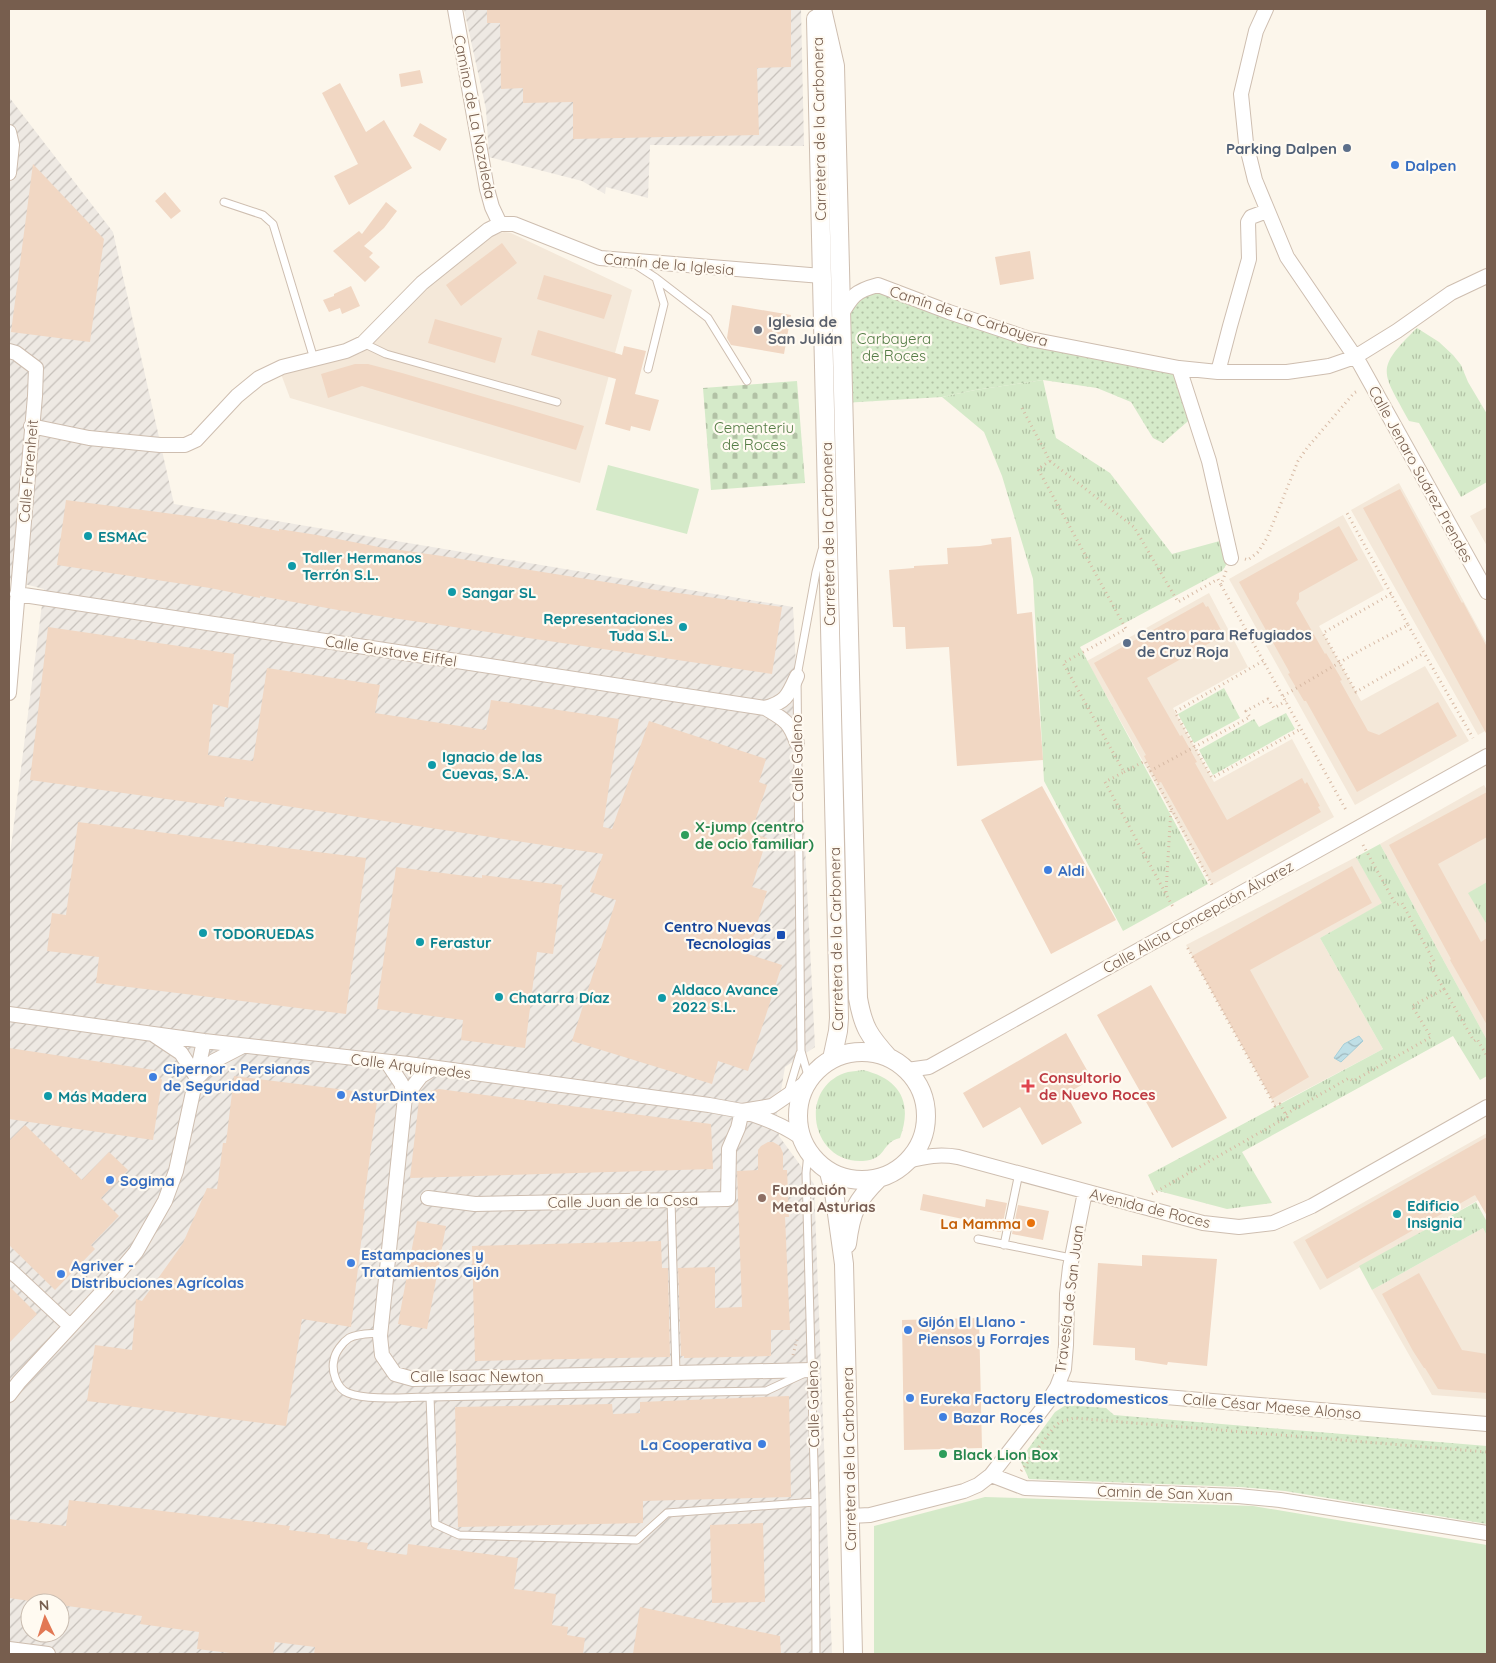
<svg xmlns="http://www.w3.org/2000/svg" width="1496" height="1663" font-family="Quicksand,sans-serif">
<defs>
<pattern id="industrial-furrows" width="10" height="10" patternUnits="userSpaceOnUse" patternTransform="scale(1.25)"><rect width="10" height="10" fill="#eee9e3"/><path d="M-1 1l2-2M0 10L10 0M9 11l2-2" fill="none" stroke="#c6c0ba"/></pattern>
<pattern id="grass-tufts" width="24" height="20" patternUnits="userSpaceOnUse" patternTransform="scale(1.25)"><rect width="24" height="20" fill="#d5eac9"/><path d="M3 7l-1-3M5 7V3M7 7l1-3M15 17l-1-3M17 17v-4M19 17l1-3" fill="none" stroke="#b2c1a5"/></pattern>
<pattern id="cemetery-stones" width="16" height="16" patternUnits="userSpaceOnUse" patternTransform="scale(1.25)"><rect width="16" height="16" fill="#d5eac9"/><path d="M2 7V4a2 2 0 0 1 4 0v3zM10 15v-3a2 2 0 0 1 4 0v3z" fill="#b2c1a5"/></pattern>
<pattern id="park-dots" width="8" height="8" patternUnits="userSpaceOnUse" patternTransform="scale(1.25)"><rect width="8" height="8" fill="#d5eac9"/><path d="M2 2h.1M6 6h.1" fill="none" stroke="#b2c1a5" stroke-width="1.8" stroke-linecap="round"/></pattern>
<pattern id="water-waves" width="16" height="10" patternUnits="userSpaceOnUse" patternTransform="scale(1.25)"><rect width="16" height="10" fill="#bfdfe6"/><path d="M0 5q4-4 8 0t8 0" fill="none" stroke="#a0b8bd"/></pattern>
</defs>
<rect width="100%" height="100%" fill="#fcf6eb"/>
<path fill="#f4e8d9" d="M504 232 511 233 632 290 580 483 290 398 281 374 361 353 431 282 493 235Z
M1399 483 1487 644V730L1478 735 1351 510Z
M1487 507V546L1470 516Z
M1343 515 1384 590 1319 626 1361 701 1425 666 1469 741 1355 805 1229 579Z
M1209 593 1248 667 1173 708 1214 782 1292 739 1334 817 1212 885 1087 661Z
M1484 785 1487 790V882L1469 893 1487 925V1040L1380 844Z
M1356 857 1383 903 1320 938 1383 1049 1275 1106 1186 945Z
M1487 1133V1195L1320 1290 1293 1242Z
M1483 1228 1487 1236V1399L1432 1395 1372 1290Z"/>
<path fill="url(#industrial-furrows)" fill-rule="evenodd" d="M464 9H801L804 146 650 145 648 198 606 187 605 194 582 181 489 157 486 109Z
M9 97 113 232 174 504 793 607 815 1047 785 1067 777 1114 779 1136 814 1184 832 1654H9V862L44 589 9 580ZM30 1603H60V1633H30Z"/>
<path fill="url(#grass-tufts)" d="M1417 328 1439 342 1453 355 1461 365 1468 382 1487 414V482L1461 497 1419 423 1409 421C1382 371 1374 370 1417 328Z
M1043 380 1056 438 1110 473 1172 554 1227 539 1231 558 1222 571 1080 647 1208 884 1123 931 1044 781 1033 579 1002 476 984 432 942 397 975 390Z
M1224 688 1240 718 1194 743 1178 714Z
M1286 713 1295 729 1213 775 1199 750 1254 719 1259 727Z
M1380 844 1487 1040V1076L1480 1080 1453 1036 1242 1152 1272 1203 1227 1209 1155 1190 1148 1175 1383 1049 1320 938 1382 903 1356 857Z
M1487 882V925L1468 893Z
M863 1070C900 1079 913 1102 900 1138 880 1143 888 1159 863 1161 810 1164 797 1086 848 1072 853 1071 859 1071 863 1070Z
M1476 1202 1487 1222V1236L1483 1228 1372 1290 1359 1266Z"/>
<path fill="url(#cemetery-stones)" d="M797 381 805 483 711 490 703 388Z"/>
<path fill="url(#park-dots)" d="M867 288 949 312 1179 368 1195 415 1163 443 1153 438 1131 402 1097 388 1043 380 975 390 942 397 843 403 841 315Z
M1066 1405 1106 1408 1114 1415 1487 1446V1524L1285 1491 1241 1487 1029 1479 1020 1460 1055 1412Z"/>
<path fill="#d5eac9" d="M608 465 699 489 687 534 596 510Z
M985 1497 1253 1506 1487 1545V1654H874V1526Z"/>
<path fill="url(#water-waves)" stroke="#a5ced8" d="M1359 1036 1363 1041 1341 1062 1334 1058 1344 1044Z"/>
<path fill="#f1d7c3" d="M487 9H726V10L791 9V67L757 68 759 135 573 139V102L523 103V88L501 89 500 23H487Z
M420 70 423 83 401 87 399 74Z
M340 83 366 132 384 120 412 168 349 205 334 176 358 164 322 93Z
M420 123 447 139 440 151 413 136Z
M33 164 104 239 90 342 11 332Z
M165 192 181 211 171 219 155 201Z
M386 202 397 211 384 228 364 246 373 253 369 257 380 267 365 282 333 251 359 231 362 234Z
M502 243 517 263 461 306 446 285Z
M1030 251 1034 279 1000 285 995 257Z
M544 275 612 295 604 319 537 299Z
M351 286 360 306 342 314 340 308 329 312 323 300 334 296V294Z
M732 305 791 315 784 354 731 345 727 338Z
M435 319 502 338 495 363 428 343Z
M538 330 622 355 624 346 646 351 635 394 659 400 650 431 631 426 630 431 605 424 616 379 531 355Z
M355 364H368L402 373 584 426 576 450 362 386 328 398 321 374Z
M1400 489 1462 603 1463 602 1487 647V735L1363 508Z
M66 500 219 520 279 531V529L317 535 379 547 442 556 656 590 782 607 772 674 338 610 260 596V598L210 588 57 565Z
M1339 526 1358 560 1299 593V599L1296 603 1325 654 1326 653 1332 663 1342 680 1340 681 1368 731 1379 735 1438 702 1457 736 1357 792 1306 701H1304L1288 674 1290 673 1239 582Z
M1011 537 1017 614 1032 612 1043 760 957 766 949 647 906 649 905 627H893L889 570 914 568V566L948 564 947 548 980 546 992 544 991 539Z
M1203 602 1206 607 1208 606 1221 630 1219 631 1222 636 1147 678 1180 736 1182 735 1197 762 1195 763 1227 820 1302 778 1305 784 1307 782 1320 806 1318 807 1321 812 1212 873 1161 782 1158 783 1144 756 1146 755 1094 663Z
M48 627 234 654 228 708 213 704 208 755 253 761 267 668 380 685 375 713 486 730 491 700 619 719 603 827 612 829 649 721 766 759 759 782 767 785 751 833 767 838 752 887 767 891 748 954 782 965 748 1071 718 1061 712 1084 572 1041 616 900 590 892 603 854 225 797 224 807 30 780Z
M1042 786 1116 920 1051 954 981 820Z
M1487 792V837L1438 864 1481 942 1487 938V1025L1450 960 1451 959 1389 845Z
M78 822 366 858 346 1014 96 983 99 957 47 951 52 913 66 915Z
M1352 866 1372 903 1250 970 1309 1077 1272 1099 1192 956Z
M396 867 482 878V875L562 885 553 954 537 952 525 1048 461 1040 463 1020 377 1009Z
M1151 985 1227 1118 1172 1148 1097 1015Z
M1066 1033 1092 1079 1066 1094 1082 1123 1042 1145 1020 1107 983 1128 963 1093Z
M9 1048 154 1070 162 1080 153 1140 9 1119Z
M234 1076 378 1094 363 1209H365L351 1327 302 1319 286 1426 87 1401 95 1345 132 1350 136 1299 142 1301 183 1243 207 1188 217 1189 223 1143H226Z
M439 1089 711 1124 713 1169 410 1178 419 1100 426 1092Z
M25 1125 82 1180 109 1152 128 1170 101 1198 119 1216 91 1245 95 1249 55 1290 9 1245V1141Z
M1487 1137V1216L1475 1195 1327 1279 1305 1240Z
M768 1142H773L780 1146 783 1153V1170H787L789 1217H785L790 1330H771V1356L684 1358V1356H681L678 1268 715 1267V1308L742 1307 737 1171 758 1170V1150L761 1146Z
M923 1194 985 1207 986 1199 1007 1203 1001 1232 981 1229 982 1223 920 1210Z
M1018 1205 1049 1211 1043 1240 1012 1234Z
M417 1221 446 1226 427 1329 398 1324Z
M661 1241 662 1268H668L670 1357 475 1361 472 1246Z
M1142 1255 1217 1259 1207 1366 1168 1362 1167 1365 1135 1360V1348L1093 1345 1098 1263 1142 1266Z
M1419 1273 1462 1350 1487 1354V1393L1438 1389 1425 1368H1424L1413 1351 1382 1294Z
M9 1286 37 1314 9 1343Z
M979 1318 982 1448 904 1450 902 1320Z
M789 1396 791 1497 643 1501V1523L458 1527 455 1407 612 1404 613 1414 640 1413V1402Z
M69 1500 290 1526 289 1530 330 1535V1538L368 1543 367 1549 407 1555 408 1544 518 1558 514 1589 556 1594 552 1625 568 1627 567 1635 585 1638 583 1654H314L315 1647 275 1642 273 1654H238L197 1649 199 1632 140 1624 142 1616 60 1605V1603H44L9 1598V1519L66 1526Z
M763 1523 765 1602 712 1603 710 1525Z
M640 1607 780 1636 781 1654H633Z"/>
<g fill="none" stroke-linecap="round" stroke-linejoin="round">
<g stroke="#cebeb0" stroke-width="9">
<path id="service" d="M224 202 263 215 273 224 314 359
M633 263 656 278 708 318 747 381
M363 343 386 354 557 402
M648 369 664 304 656 278
M809 1079 801 1051 797 676 816 572 822 550
M788 1093 800 1053
M808 1153 806 1173 815 1502 816 1654
M671 1200 676 1373
M978 1239 1071 1258
M1004 1245 1019 1173
M380 1333C369 1334 359 1333 349 1338 343 1342 335 1352 334 1360 331 1371 337 1389 348 1393 369 1401 407 1397 430 1397
M805 1373 766 1391 430 1397 435 1524 459 1535 637 1540 667 1513 815 1502"/>
</g>
<g stroke="#cebeb0" stroke-width="16">
<path id="minor" d="M455 9 487 189 492 207 500 224
M1266 9 1256 31 1241 94 1246 143 1255 180 1287 257 1360 364 1487 592
M9 132 12 145 9 173
M841 315C852 296 855 291 878 285L949 312 1030 339 1179 368 1218 372H1287L1329 366 1355 357 1397 331 1451 293 1487 276
M9 351 16 353 36 368 35 396 9 693
M1179 368 1209 461 1231 558
M1218 372 1230 326 1249 259 1248 222 1251 217 1267 211
M31 426 89 438 160 445H185L196 440 237 396 259 378 282 367 346 351 363 343 422 283 488 230 500 224H514L600 258 822 276
M17 594 765 708C785 720 789 721 797 743
M765 708C786 702 788 696 797 676
M9 1014 204 1041 408 1064 709 1105 742 1111 772 1106 807 1082
M154 1035 181 1053 197 1078
M387 1062 401 1083 405 1097 380 1336 382 1355 395 1374 413 1379 812 1370
M907 1070 929 1067 1487 756
M197 1078 214 1061 243 1046
M405 1097 421 1076 434 1068
M745 1112C765 1118 783 1125 800 1137
M908 1161C926 1156 940 1154 958 1157L1203 1223 1239 1227 1273 1223 1312 1206 1487 1107
M428 1198 475 1204 728 1199 729 1149 738 1128 742 1111
M9 1269 70 1326
M1057 1387 1071 1389 1487 1424
M9 1395 19 1382 104 1290 136 1252 165 1201 176 1171 204 1041
M991 1475 1025 1488 1238 1496 1280 1500 1487 1533
M850 1516 870 1515 964 1491 978 1485 991 1475 1047 1403 1057 1387 1064 1369 1066 1345 1067 1294 1070 1267 1085 1192
M9 1649 48 1654"/>
</g>
<g stroke="#cebeb0" stroke-width="20">
<path id="tertiary" d="M822 9 835 66 858 998C863 1027 869 1036 889 1058
M816 19 839 1018 838 1031 832 1059
M798 1116a64 64 0 1 1 128 0a64 64 0 1 1-128 0Z
M829 1172 834 1192 844 1264 853 1654
M847 1244C851 1211 856 1201 879 1178"/>
</g>
<path stroke="#d7baa5" stroke-width="3" stroke-dasharray="1 4" stroke-linecap="butt" d="M1022 408 1050 461 1038 469 1126 629 1063 663 1124 772 1105 782 1173 907
M1050 461 1134 527 1178 602 1218 579 1221 585
M1245 559 1248 560 1258 552 1267 538 1298 461 1307 448 1354 393 1359 390
M1226 571 1221 585 1346 810
M1391 594 1323 633 1356 692 1424 653
M1408 625 1473 738
M1263 661 1175 712 1212 778 1301 729
M1283 696 1359 651 1408 625 1347 513
M1150 771 1250 717 1246 711 1268 699 1274 708 1286 701
M1124 772 1145 761 1171 808
M1363 845 1396 905 1402 903 1434 961 1429 964 1444 989
M1166 892 1171 808 1212 885
M1286 1114 1349 1078 1353 1081 1431 1037 1412 1006 1444 989 1474 1041 1477 1039 1487 1056
M1152 1194 1287 1117 1280 1104 1275 1106 1186 945
M793 1355 797 1340
M1021 1471 1054 1427 1060 1422 1074 1418 1487 1452"/>
<use href="#service" stroke="#fff" stroke-width="7"/>
<use href="#minor" stroke="#fff" stroke-width="14"/>
<use href="#tertiary" stroke="#fff" stroke-width="18"/>
</g>
<g fill="#5c6f8a" stroke="#fffaf1" stroke-width="2">
<circle cx="1347" cy="148" r="5"/>
<circle cx="1127" cy="643" r="5"/>
</g>
<g fill="#3f7fe0" stroke="#fffaf1" stroke-width="2">
<circle cx="1395" cy="165" r="5"/>
<circle cx="1048" cy="870" r="5"/>
<circle cx="153" cy="1077" r="5"/>
<circle cx="341" cy="1095" r="5"/>
<circle cx="110" cy="1180" r="5"/>
<circle cx="351" cy="1263" r="5"/>
<circle cx="61" cy="1274" r="5"/>
<circle cx="908" cy="1330" r="5"/>
<circle cx="910" cy="1398" r="5"/>
<circle cx="943" cy="1417" r="5"/>
<circle cx="762" cy="1444" r="5"/>
</g>
<circle fill="#6b7280" stroke="#fffaf1" stroke-width="2" cx="758" cy="330" r="5"/>
<g fill="#0f9aa8" stroke="#fffaf1" stroke-width="2">
<circle cx="88" cy="536" r="5"/>
<circle cx="292" cy="566" r="5"/>
<circle cx="452" cy="592" r="5"/>
<circle cx="683" cy="627" r="5"/>
<circle cx="432" cy="765" r="5"/>
<circle cx="203" cy="933" r="5"/>
<circle cx="420" cy="942" r="5"/>
<circle cx="499" cy="997" r="5"/>
<circle cx="662" cy="998" r="5"/>
<circle cx="48" cy="1096" r="5"/>
<circle cx="1397" cy="1214" r="5"/>
</g>
<g fill="#2e9e5b" stroke="#fffaf1" stroke-width="2">
<circle cx="685" cy="835" r="5"/>
<circle cx="943" cy="1454" r="5"/>
</g>
<rect fill="#1a4fb4" stroke="#fffaf1" stroke-width="2" x="776" y="930" width="10" height="10" rx="2.5"/>
<path fill="#e0444e" stroke="#fffaf1" stroke-width="2" d="M1025.5 1078.5h5v5h5v5h-5v5h-5v-5h-5v-5h5z"/>
<circle fill="#8d6e63" stroke="#fffaf1" stroke-width="2" cx="762" cy="1198" r="5"/>
<circle fill="#e8710a" stroke="#fffaf1" stroke-width="2" cx="1031" cy="1223" r="5"/>
<g text-anchor="middle" dominant-baseline="central" stroke-width="4.5" stroke-linejoin="round" paint-order="stroke">
<g font-size="15" fill="#775e4e" stroke="#fffaf1">
<text transform="translate(475 117) rotate(79)">Camino de La Nozaleda</text>
<text transform="translate(819 129) rotate(-91)">Carretera de la Carbonera</text>
<text transform="translate(669 264) rotate(5)">Camín de la Iglesia</text>
<text transform="translate(969 316) rotate(18)">Camín de La Carbayera</text>
<text transform="translate(28 471) rotate(-85)">Calle Farenheit</text>
<text transform="translate(1421 474) rotate(61)">Calle Jenaro Suárez Prendes</text>
<text transform="translate(828 534) rotate(-91)">Carretera de la Carbonera</text>
<text transform="translate(391 651) rotate(9)">Calle Gustave Eiffel</text>
<text transform="translate(797 758) rotate(-91)">Calle Galeno</text>
<text transform="translate(1198 917) rotate(-29)">Calle Alicia Concepción Álvarez</text>
<text transform="translate(836 939) rotate(-91)">Carretera de la Carbonera</text>
<text transform="translate(411 1066) rotate(7)">Calle Arquímedes</text>
<text transform="translate(623 1201) rotate(-1)">Calle Juan de la Cosa</text>
<text transform="translate(1150 1208) rotate(14)">Avenida de Roces</text>
<text transform="translate(1069 1299) rotate(-83)">Travesía de San Juan</text>
<text x="477" y="1376">Calle Isaac Newton</text>
<text transform="translate(813 1404) rotate(-91)">Calle Galeno</text>
<text transform="translate(1272 1406) rotate(5)">Calle César Maese Alonso</text>
<text transform="translate(849 1459) rotate(-91)">Carretera de la Carbonera</text>
<text transform="translate(1165 1493) rotate(2)">Camin de San Xuan</text>
</g>
<g font-size="15" font-weight="bold" fill="#4e5e75" stroke="#fffaf1" text-anchor="end">
<text x="1337" y="148">Parking Dalpen</text>
<text x="1137" y="634" text-anchor="start">Centro para Refugiados<tspan x="1137" dy="17">de Cruz Roja</tspan></text>
</g>
<g font-size="15" font-weight="bold" fill="#366cbe" stroke="#fffaf1" text-anchor="start">
<text x="1405" y="165">Dalpen</text>
<text x="1058" y="870">Aldi</text>
<text x="163" y="1068">Cipernor - Persianas<tspan x="163" dy="17">de Seguridad</tspan></text>
<text x="351" y="1095">AsturDintex</text>
<text x="120" y="1180">Sogima</text>
<text x="361" y="1254">Estampaciones y<tspan x="361" dy="17">Tratamientos Gijón</tspan></text>
<text x="71" y="1265">Agriver -<tspan x="71" dy="17">Distribuciones Agrícolas</tspan></text>
<text x="918" y="1321">Gijón El Llano -<tspan x="918" dy="17">Piensos y Forrajes</tspan></text>
<text x="920" y="1398">Eureka Factory Electrodomesticos</text>
<text x="953" y="1417">Bazar Roces</text>
<text x="752" y="1444" text-anchor="end">La Cooperativa</text>
</g>
<g font-size="15" font-weight="bold" fill="#5b616d" stroke="#fffaf1" text-anchor="start">
<text x="768" y="321">Iglesia de<tspan x="768" dy="17">San Julián</tspan></text>
</g>
<g font-size="15" fill="#547c45" stroke="#fffaf1">
<text x="894" y="338">Carbayera<tspan x="894" dy="17">de Roces</tspan></text>
<text x="754" y="427">Cementeriu<tspan x="754" dy="17">de Roces</tspan></text>
</g>
<g font-size="15" font-weight="bold" fill="#0d838f" stroke="#fffaf1" text-anchor="start">
<text x="98" y="536">ESMAC</text>
<text x="302" y="557">Taller Hermanos<tspan x="302" dy="17">Terrón S.L.</tspan></text>
<text x="462" y="592">Sangar SL</text>
<text x="673" y="618" text-anchor="end">Representaciones<tspan x="673" dy="17">Tuda S.L.</tspan></text>
<text x="442" y="756">Ignacio de las<tspan x="442" dy="17">Cuevas, S.A.</tspan></text>
<text x="213" y="933">TODORUEDAS</text>
<text x="430" y="942">Ferastur</text>
<text x="672" y="989">Aldaco Avance<tspan x="672" dy="17">2022 S.L.</tspan></text>
<text x="509" y="997">Chatarra Díaz</text>
<text x="58" y="1096">Más Madera</text>
<text x="1407" y="1205">Edificio<tspan x="1407" dy="17">Insignia</tspan></text>
</g>
<g font-size="15" font-weight="bold" fill="#27864d" stroke="#fffaf1" text-anchor="start">
<text x="695" y="826">X-jump (centro<tspan x="695" dy="17">de ocio familiar)</tspan></text>
<text x="953" y="1454">Black Lion Box</text>
</g>
<g font-size="15" font-weight="bold" fill="#164399" stroke="#fffaf1" text-anchor="end">
<text x="771" y="926">Centro Nuevas<tspan x="771" dy="17">Tecnologias</tspan></text>
</g>
<g font-size="15" font-weight="bold" fill="#be3a42" stroke="#fffaf1" text-anchor="start">
<text x="1039" y="1077">Consultorio<tspan x="1039" dy="17">de Nuevo Roces</tspan></text>
</g>
<g font-size="15" font-weight="bold" fill="#785e54" stroke="#fffaf1" text-anchor="start">
<text x="772" y="1189">Fundación<tspan x="772" dy="17">Metal Asturias</tspan></text>
</g>
<g font-size="15" font-weight="bold" fill="#c56008" stroke="#fffaf1" text-anchor="end">
<text x="1021" y="1223">La Mamma</text>
</g>
</g>
<rect width="1496" height="1663" fill="none" stroke="#775e4e" stroke-width="20"/>
<g transform="translate(45 1618) rotate(356)"><circle r="24" fill="#fffaf1" stroke="#c9bcb0"/>
<path d="M0-4L9 19L0 12L-9 19Z" fill="#e27854"/>
<text y="-8" font-size="14" font-weight="bold" text-anchor="middle" fill="#775e4e">N</text>
</g>
</svg>
